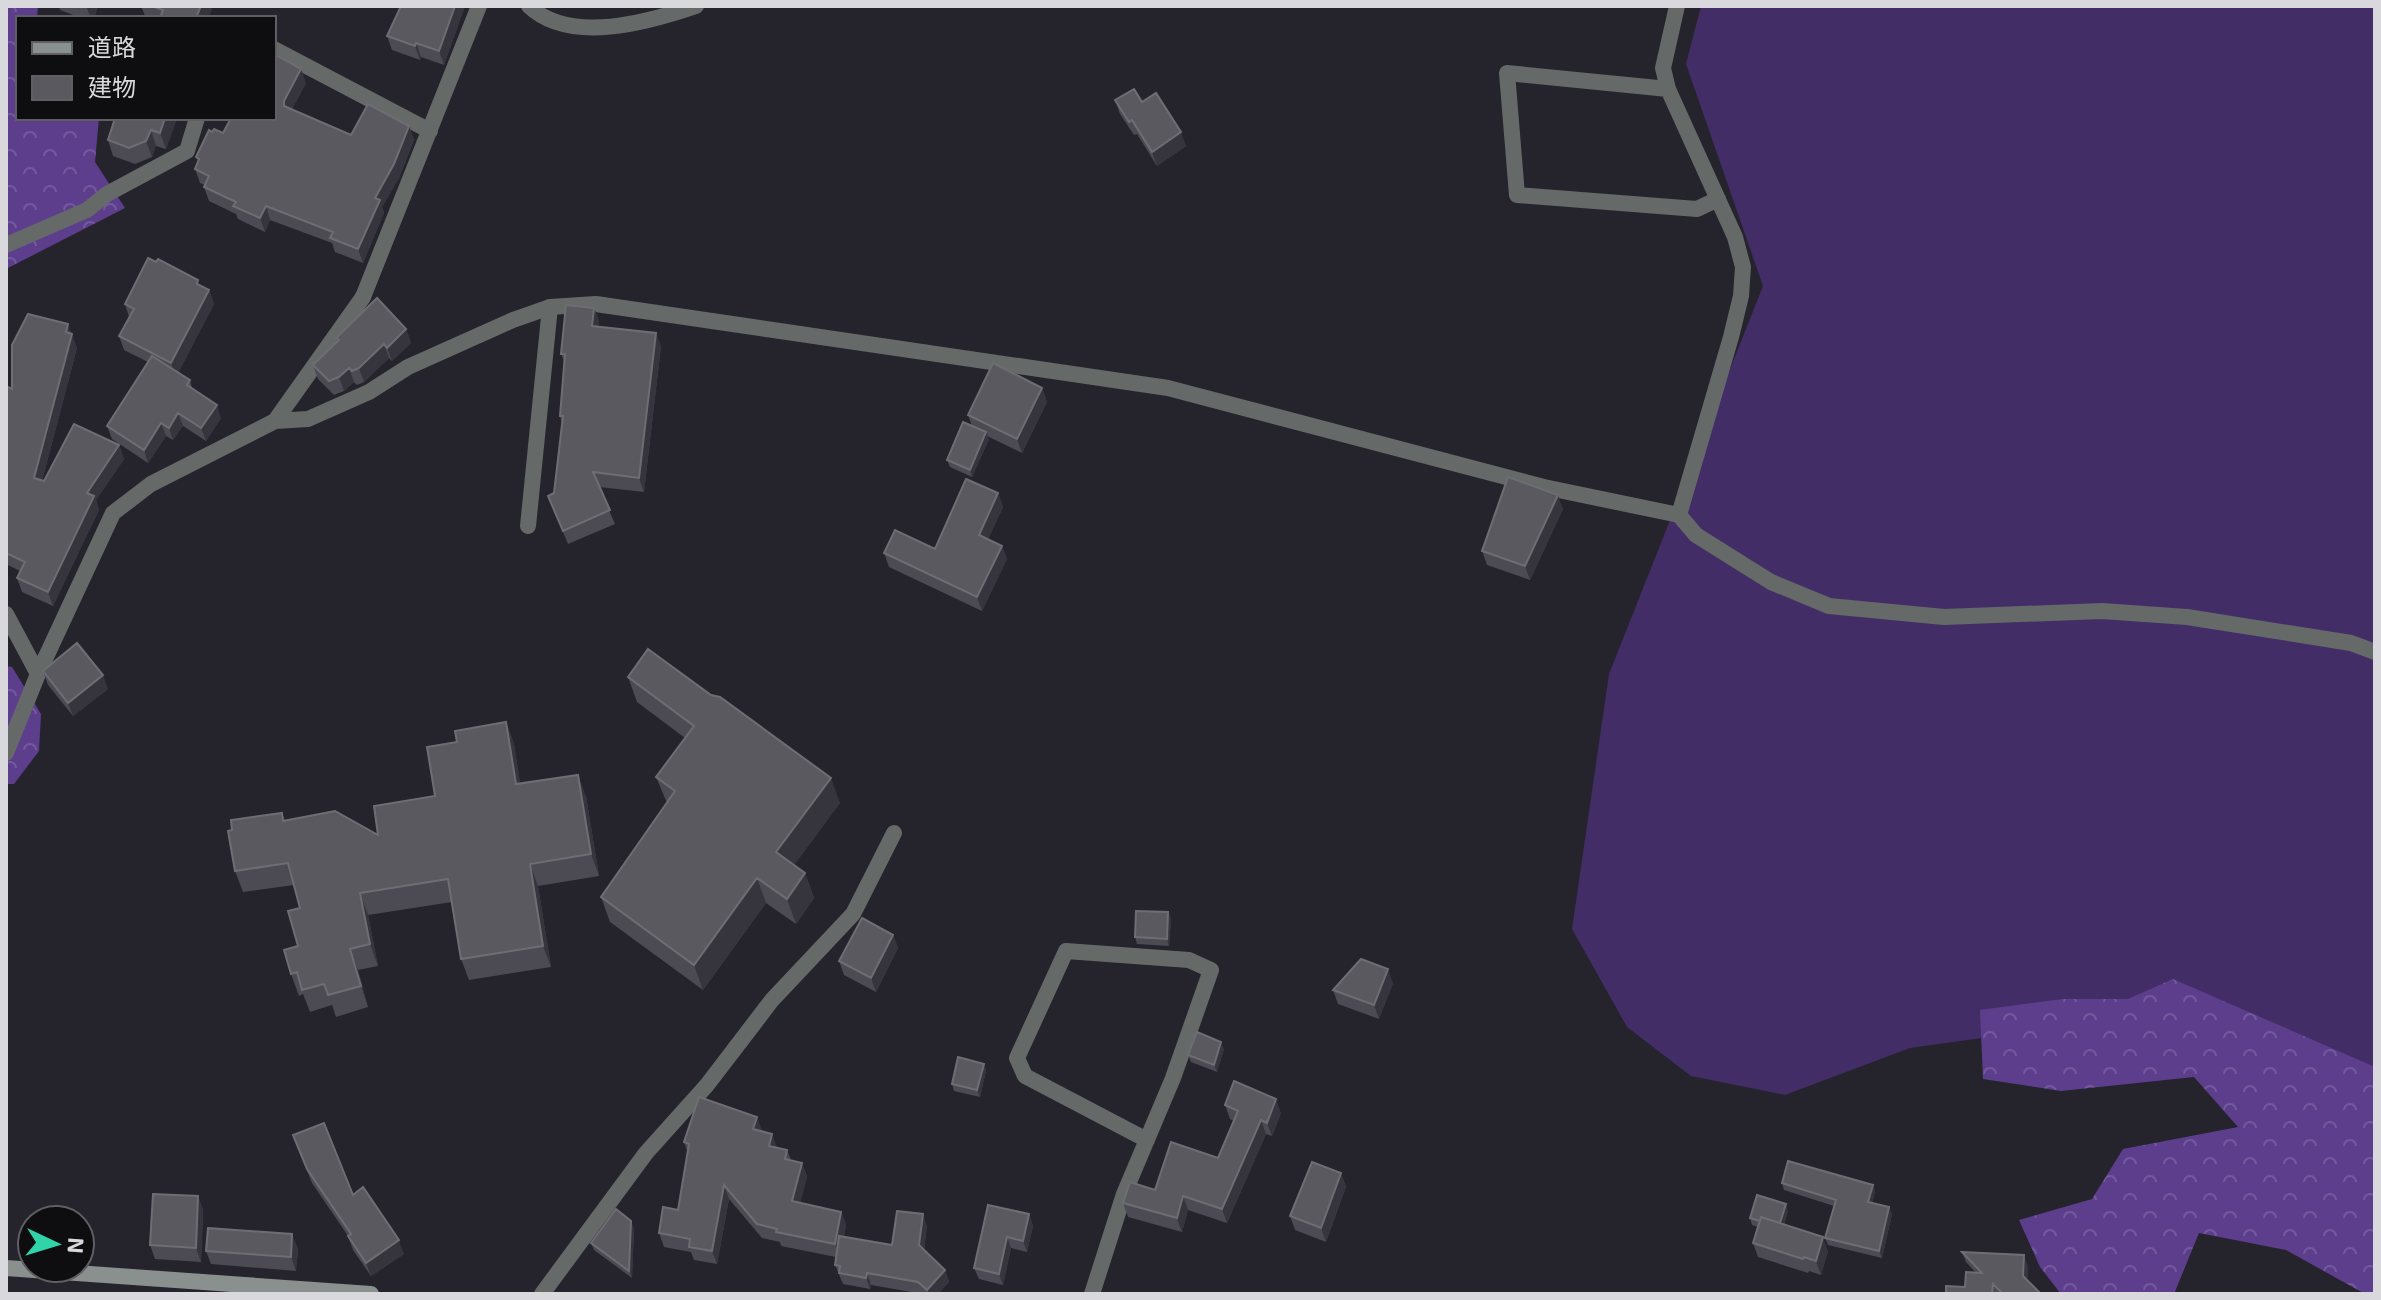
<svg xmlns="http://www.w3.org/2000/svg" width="2381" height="1300" font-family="'Exo 2','Noto Sans JP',sans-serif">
<defs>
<pattern id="forest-crowns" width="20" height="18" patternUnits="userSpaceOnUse" patternTransform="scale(2)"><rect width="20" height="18" fill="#5c3e8d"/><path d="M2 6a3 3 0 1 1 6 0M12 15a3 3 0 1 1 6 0" fill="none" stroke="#73599d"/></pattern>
</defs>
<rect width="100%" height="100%" fill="#25232b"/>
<path fill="#432d67" d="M1701 6H2375V1107L2134 1017 1910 1048 1785 1095 1691 1076 1627 1027 1572 929 1609 674 1763 286 1686 64Z"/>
<path fill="url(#forest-crowns)" d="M6 6H38L37 18H18V118H99L95 162 125 208 6 269Z
M6 666 12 667 41 714 39 751 14 784H6Z
M2173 979 2375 1067V1294H2365L2286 1250 2199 1233 2174 1294H2061L2040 1267 2019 1220 2092 1199 2123 1149 2238 1127 2194 1077 2061 1091 1983 1079 1980 1010 2063 999H2128Z"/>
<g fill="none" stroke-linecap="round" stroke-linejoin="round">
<path stroke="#656968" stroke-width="16" d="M274 49 430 131
M6 245 87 210 107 194 187 151 197 118
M363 297 479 6
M1679 515 1696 535 1771 582 1829 606 1944 617 2102 611 2187 617 2351 643 2375 652
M528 526 550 307
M1092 1294 1124 1194 1173 1078 1211 970 1189 960 1066 951 1017 1058 1025 1076 1147 1140"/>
<path stroke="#656968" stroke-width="16" d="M529 6C570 45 649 22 696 6
M1668 89 1507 73 1517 195 1697 209 1718 199
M275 421 363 297
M6 614 38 674
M6 753 38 674 113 513 151 484 275 421 308 419 369 392 408 367 513 320 550 307 596 304 1168 388 1544 487 1679 515 1731 337 1741 296 1743 267 1735 237 1668 89 1663 68 1677 6
M542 1294 646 1153 707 1085 772 1000 853 914 894 833"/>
<path stroke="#89908d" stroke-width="16" d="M6 1268 371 1294"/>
</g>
<path fill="#4c4a52" d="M59 6H98L94 18H81L60 10Z
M141 6H213L208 18H146Z
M401 6H465L444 65 421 57 420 60 392 50 387 36Z
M306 83 292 109 351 135 409 126 414 140 399 178 382 207 384 213 363 263 335 252 332 243 270 220 265 232 238 219 236 214 209 201 204 187 205 185 200 183 195 169 198 162 196 157 212 132 223 133Z
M1115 100 1142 102 1186 146 1157 166 1137 134 1134 135 1120 114Z
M177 118 166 149 156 146 152 157 135 164 113 156 108 140Z
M201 286 209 290 214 304 178 373 190 380 192 388 221 418 206 441 183 426 173 440 166 436 148 463 112 439 107 426 148 362 124 350 119 336 129 317 125 304Z
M594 308 599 321 598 327 661 346 644 492 599 487 615 524 568 544 548 496 554 493 562 423 560 416 565 363 561 354Z
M406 329 411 343 392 361 389 358 364 382 357 385 354 382 344 391 334 395 318 379 313 365 337 342 336 338Z
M71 334 77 348 42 481H44L119 445 124 459 96 500 99 510 53 606 22 592 17 578 20 571 6 564V386L12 389Z
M1042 388 1047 402 1022 453 987 436 989 439 972 477 950 467 947 460 972 426 968 415Z
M998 493 1003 507 988 539 1002 546 1007 559 982 611 889 567 884 553 935 549Z
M1563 509 1530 580 1487 565 1482 551Z
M43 671 108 689 73 716 48 685Z
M628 677 840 803 794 865 805 873 814 898 796 924 766 903 703 990 610 922 601 897 667 803 656 777 685 738 637 702Z
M506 722 514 744 520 784 586 796 599 876 538 886 551 967 469 980 461 959 452 902 368 915 378 966 358 970 368 1007 336 1017 332 1005 310 1012 303 994 299 996 291 974 298 946 300 908 294 885 243 892 235 871 282 813 285 820 378 835 435 796 457 742Z
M1168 912 1171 919 1169 946 1137 944 1135 937Z
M893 935 898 948 876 992 844 975 839 961Z
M1393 983 1379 1019 1338 1004 1333 990Z
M1224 1049 1217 1072 1191 1062 1188 1055Z
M984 1064 986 1071 980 1097 954 1091 952 1084Z
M1225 1105 1281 1113 1272 1136 1266 1134 1227 1223 1188 1210 1182 1232 1128 1217 1123 1203 1155 1190 1218 1158 1234 1121 1230 1119Z
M762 1130 777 1148 787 1150 791 1160 802 1163 807 1177 800 1203 841 1212 846 1225 844 1237 892 1245 927 1226 924 1250 945 1270 949 1282 938 1294H923L871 1285 870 1289 843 1284 835 1265 836 1257 781 1246 780 1242 762 1238 729 1199 717 1264 694 1260 691 1252 664 1247 659 1233 678 1210 688 1153 684 1142Z
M293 1135 353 1195 404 1254 371 1276 353 1250 348 1236 312 1183Z
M1341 1173 1346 1187 1326 1242 1295 1230 1290 1216Z
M1782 1183 1873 1185 1875 1192 1872 1203 1892 1214 1882 1258 1828 1245 1825 1238 1834 1206 1784 1190Z
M198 1196 203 1210 201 1262 155 1259 150 1245Z
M1788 1211 1784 1225 1828 1251 1821 1275 1809 1271 1808 1273 1758 1257 1753 1243 1758 1227 1752 1225 1750 1218Z
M1029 1214 1033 1226 1027 1252 1011 1248 1003 1285 979 1279 974 1268Z
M634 1228 632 1278 594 1250 591 1243Z
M298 1248 296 1271 211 1264 206 1251Z
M1962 1252 2028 1266 2027 1280 2041 1294H1946L1965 1287 1975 1272 1966 1262Z"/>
<path fill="#36343c" d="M86 6H98L94 18H91Z
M201 6H213L208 18H196Z
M455 6H465L444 65 439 51Z
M416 43 421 57 420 60 415 46Z
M301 69 306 83 289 115 284 106V101Z
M165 118H177L166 149 160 133Z
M409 126 414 140 399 178 382 207 384 213 363 263 358 249 375 198Z
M151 130 156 146 152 157 146 141Z
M1181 132 1186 146 1157 166 1152 152Z
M266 206 270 220 265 232 260 218Z
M209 290 214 304 176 377 171 363Z
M594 308 599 321 597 340 592 326Z
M68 324 77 348 39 492 34 478Z
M406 329 411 343 392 361 387 348Z
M656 333 661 346 644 492 639 478Z
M384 344 389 358 364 382 359 368Z
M349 368 354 382 344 391 339 377Z
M1042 388 1047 402 1022 453 1017 439Z
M217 405 221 418 206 441 201 428Z
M178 413 183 426 173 440 169 428Z
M161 423 166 436 148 463 144 450Z
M986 432 989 439 972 477 970 470Z
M119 445 124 459 96 500 99 510 53 606 48 592 87 493Z
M998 493 1003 507 984 548 979 535Z
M1558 495 1563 509 1530 580 1525 566Z
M1002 546 1007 559 982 611 977 597Z
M103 675 108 689 73 716 68 703Z
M506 722 514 744 524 806 516 784Z
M578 775 586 796 599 876 591 854Z
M831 778 840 803 785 877 776 852Z
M530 864 538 886 551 967 543 946Z
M805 873 814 898 796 924 787 899Z
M757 878 766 903 703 990 694 965Z
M360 893 368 915 378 966 370 944Z
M1168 912 1171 919 1169 946 1167 939Z
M893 935 898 948 876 992 871 978Z
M350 949 358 970 368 1007 361 986Z
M1388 969 1393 983 1379 1019 1374 1005Z
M1221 1042 1224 1049 1217 1072 1214 1065Z
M984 1064 986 1071 980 1097 977 1090Z
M1276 1099 1281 1113 1272 1136 1267 1123Z
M757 1117 762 1130 758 1143 753 1129Z
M1261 1120 1266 1134 1227 1223 1222 1209Z
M772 1134 777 1147 769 1146Z
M802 1163 807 1177 797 1215 792 1201Z
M1341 1173 1346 1187 1326 1242 1321 1228Z
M724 1185 729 1199 717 1264 712 1251Z
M1873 1185 1875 1192 1870 1209 1868 1202Z
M198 1196 203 1210 201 1262 196 1248Z
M1183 1196 1188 1210 1182 1232 1177 1218Z
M1786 1204 1788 1211 1781 1234 1779 1227Z
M1889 1207 1892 1214 1882 1258 1879 1251Z
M841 1212 846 1225 840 1258 835 1244Z
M923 1214 927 1226 923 1257 919 1245Z
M1029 1214 1033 1226 1027 1252 1023 1241Z
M631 1221 634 1228 632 1278 629 1271Z
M292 1234 298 1248 296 1271 291 1257Z
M1007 1237 1011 1248 1003 1285 999 1274Z
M1823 1237 1828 1251 1821 1275 1816 1261Z
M399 1240 404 1254 371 1276 366 1263Z
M2024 1255 2028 1266 2027 1287 2023 1276Z
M945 1270 949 1282 938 1294H929L927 1290Z
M867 1273 871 1285 870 1289 866 1278Z"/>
<path fill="#5b5960" stroke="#6f6d74" stroke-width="2" d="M152 6H201L196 18H160L163 10Z
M401 6H455L439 51 416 43 415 46 387 36Z
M274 54 301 69 284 101V106L351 135 368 104 409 126 394 164 375 198 380 200 358 249 330 238 333 232 266 206 260 218 233 206 236 202 204 187 209 176 195 169 199 159 196 157 209 130 212 132 214 129 223 133 231 118H274Z
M1134 89 1142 102 1156 93 1181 132 1152 152 1132 120 1129 122 1115 100Z
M115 118H165L160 133 151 130 146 141 129 148 108 140Z
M148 258 156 262 158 259 198 280 197 284 209 290 171 363 119 336 134 309 125 304Z
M377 298 406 329 387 348 384 344 359 368 352 371 349 368 339 377 329 381 313 365 339 340 336 338Z
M566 305 594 308 592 326 656 333 639 478 593 472 610 510 563 531 548 496 554 493 563 416H560L565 354H561Z
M28 314 68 324 66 332 72 334 34 478 44 481 74 424 119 445 87 493 94 496 48 592 17 578 25 562 6 553V386L12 389V345Z
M152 356 190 380 187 385 217 405 201 428 178 413 169 428 161 423 144 450 107 426Z
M993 363 1042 388 1017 439 968 415Z
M963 422 986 432 970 470 947 460Z
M1508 477 1558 495 1525 566 1482 551Z
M966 479 998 493 979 535 1002 546 977 597 884 553 895 530 935 549Z
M77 643 103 675 68 703 43 671Z
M648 649 711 695 720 697 831 778 776 852 805 873 787 899 757 878 694 965 601 897 675 791 656 777 694 726 628 677Z
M506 722 516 784 578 775 591 854 530 864 543 946 461 959 448 879 360 893 370 944 350 949 361 986 328 995 324 984 302 990 297 972 291 974 284 950 298 946 288 911 300 908 288 863 235 871 228 831 232 830 231 820 282 813 283 821 335 811 378 835 374 806 435 796 427 747 457 742 455 731Z
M1136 911 1168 912 1167 939 1135 937Z
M862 918 893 935 871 978 839 961Z
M1361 959 1388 969 1374 1005 1333 990Z
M1197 1032 1221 1042 1214 1065 1188 1055Z
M958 1057 984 1064 977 1090 952 1084Z
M1234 1081 1276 1099 1267 1123 1261 1120 1222 1209 1183 1196 1177 1218 1123 1203 1130 1182 1155 1190 1171 1142 1218 1158 1238 1111 1225 1105Z
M699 1097 757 1117 753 1129 772 1134 769 1146 787 1150 785 1159 802 1163 792 1201 841 1212 835 1244 776 1232 777 1229 757 1224 724 1185 712 1251 689 1247 690 1239 659 1233 663 1207 678 1210 689 1144 684 1142Z
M324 1123 353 1195 363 1187 399 1240 366 1263 348 1236 351 1234 307 1169 293 1135Z
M1788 1161 1873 1185 1868 1202 1889 1207 1879 1251 1825 1238 1836 1200 1782 1183Z
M1312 1162 1341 1173 1321 1228 1290 1216Z
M153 1194 198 1196 196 1248 150 1245Z
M1757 1195 1786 1204 1780 1223 1761 1217 1760 1221 1750 1218Z
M988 1205 1029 1214 1023 1241 1007 1237 999 1274 974 1268Z
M616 1209 631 1221 629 1271 591 1243Z
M897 1211 923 1214 919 1245 945 1270 927 1290 918 1282 867 1273 866 1278 839 1273 840 1266 835 1265 839 1236 892 1245Z
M1761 1217 1823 1237 1816 1261 1804 1257 1803 1259 1753 1243Z
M208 1228 292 1234 291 1257 206 1251Z
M1962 1252 2024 1255 2023 1276 2041 1294H2003L1993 1284 1992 1294H1946V1286L1965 1287 1966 1272 1982 1273Z"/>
<rect width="2381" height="1300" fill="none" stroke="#d9d8dd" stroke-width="16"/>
<rect x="16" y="16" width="260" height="104" fill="#0e0d10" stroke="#5f5e62" stroke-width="2"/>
<rect x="32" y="42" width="40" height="12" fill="#89908d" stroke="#5f5e62" stroke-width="2"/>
<text x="88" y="56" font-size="24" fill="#d9d8dd">道路</text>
<rect x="32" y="76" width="40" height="24" fill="#5b5960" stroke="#5f5e62" stroke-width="2"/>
<text x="88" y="96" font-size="24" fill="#d9d8dd">建物</text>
<g transform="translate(56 1244) rotate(94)"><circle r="38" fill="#0e0d10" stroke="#5f5e62" stroke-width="2"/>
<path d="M0-6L14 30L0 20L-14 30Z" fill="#31d4a9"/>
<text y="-12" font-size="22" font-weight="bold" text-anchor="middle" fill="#d9d8dd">N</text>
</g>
</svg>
